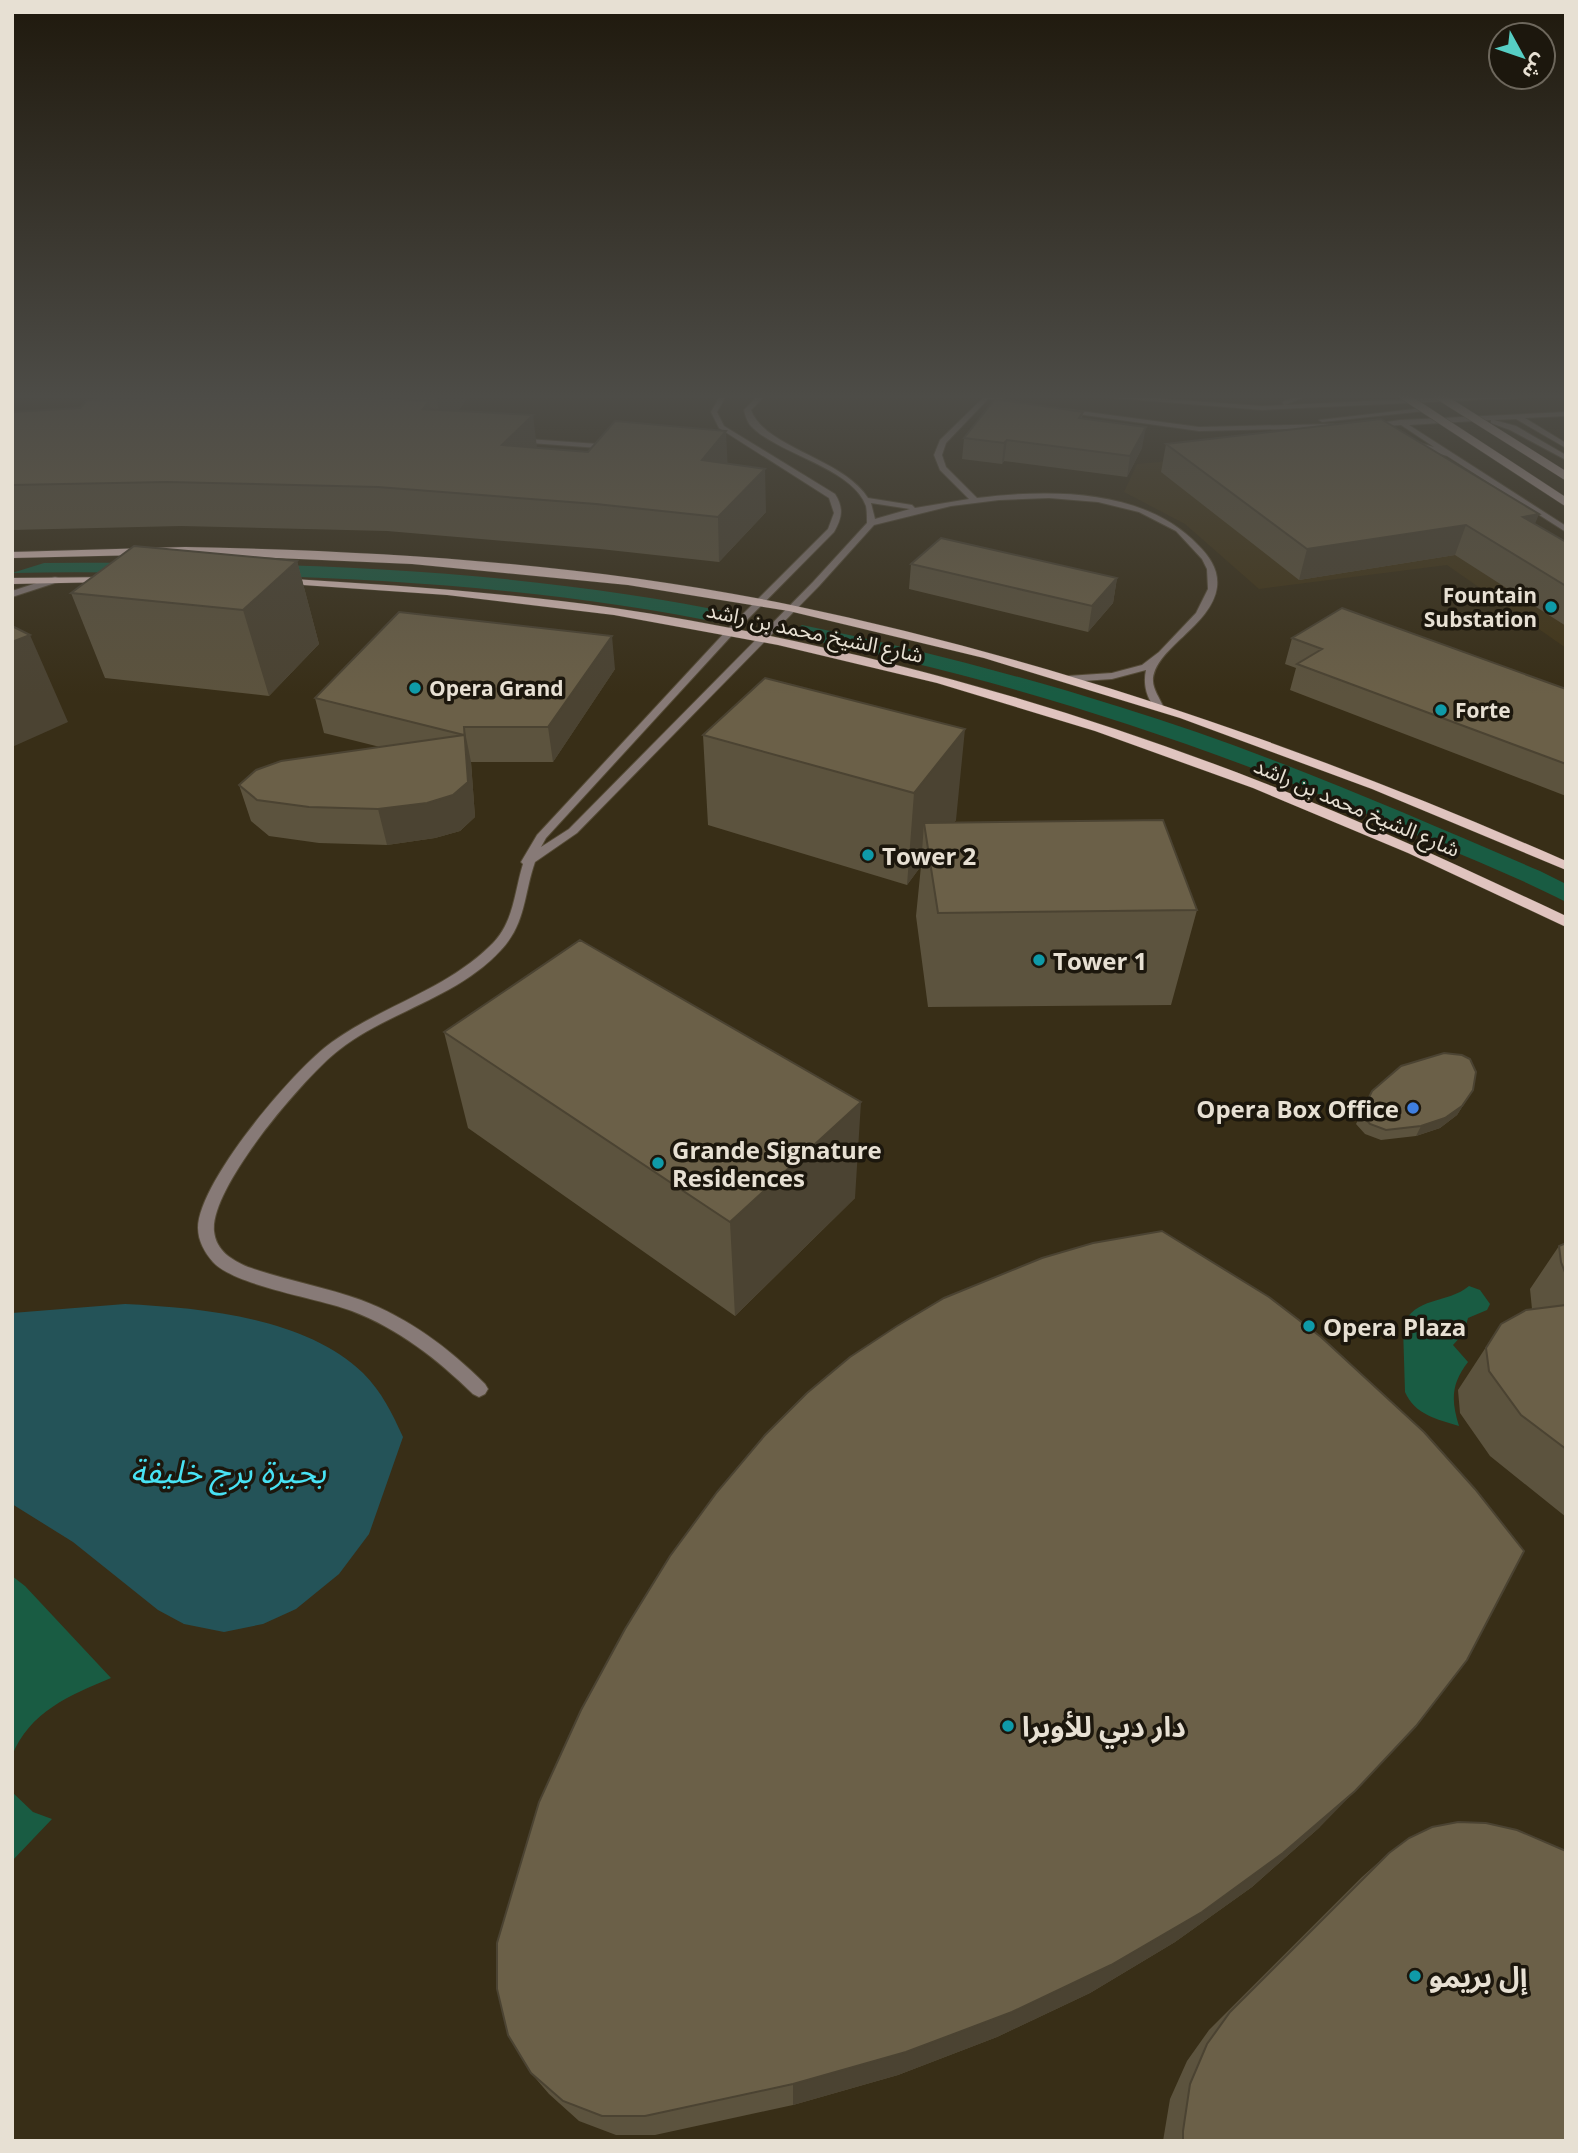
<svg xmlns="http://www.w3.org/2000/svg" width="1578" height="2153" font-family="'Open Sans','Noto Sans Arabic',sans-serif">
<rect width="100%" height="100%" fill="#382e17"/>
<path fill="#423517" d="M1357 444 1566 559V648L1447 565 1259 589 1185 524 1124 492 1137 464Z"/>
<path fill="#195c43" d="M44 563C278 561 513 567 743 615L731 625C565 591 399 579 230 575 157 573 85 571 12 573Z
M802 625C909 647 1015 674 1120 707 1264 751 1402 812 1540 871L1566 884V902C1522 879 1475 861 1430 841 1224 750 1010 678 789 636Z
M1469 1286 1480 1290 1490 1304 1487 1310 1468 1318 1464 1333 1453 1345 1468 1362C1451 1384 1451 1400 1459 1426 1437 1419 1415 1415 1405 1392L1403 1327C1413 1296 1448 1304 1469 1286Z
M12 1576 25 1586 111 1678C70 1695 29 1712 12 1756Z
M12 1792 33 1812 52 1819 12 1861Z"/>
<path fill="#245358" d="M125 1304C202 1308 305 1317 363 1373 382 1392 392 1413 403 1437L369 1534 339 1574 296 1609 263 1624 224 1632 184 1624 158 1610 73 1542 12 1504V1313Z"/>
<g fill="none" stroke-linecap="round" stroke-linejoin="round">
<g stroke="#544a35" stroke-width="2">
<path id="minor" d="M721 394H727L717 412 724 426 835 494C844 508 842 518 834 532L734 633 546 838 541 847 569 829 813 582 867 523C867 518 867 511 866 506 852 467 776 454 750 425 747 421 745 415 744 410L760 394H767L751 410C765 448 843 458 868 498L912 505 915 508 969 499 940 470 934 455 940 440 985 396H989V398L946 443 942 455 946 467 977 498C1050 489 1144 488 1198 545 1210 557 1219 570 1217 587 1212 626 1153 649 1153 681 1153 689 1160 699 1163 706L1158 709C1146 701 1143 683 1146 670L1112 679 1067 682 1062 679 1067 676 1112 673 1142 665 1159 652 1196 613 1208 589 1207 569 1202 559 1176 531 1139 512 1098 502 1049 498 999 500 951 506 874 525 819 586 577 833 535 862C524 893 526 924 501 950 457 998 389 1011 339 1050 305 1076 210 1187 214 1231 216 1251 232 1260 248 1267 285 1280 325 1287 361 1300 409 1318 449 1348 485 1384L488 1389 485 1394 479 1397 473 1394C437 1359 399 1329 352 1311 318 1298 235 1286 213 1262 205 1253 198 1241 198 1228 198 1182 294 1069 332 1042 382 1006 445 990 490 946 514 924 514 893 523 864L521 862 537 835 728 629 828 529 834 513 829 498 719 428 711 412ZM871 503 910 509 875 519Z
M514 438 612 445 616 447 612 449 517 442Z
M55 577 58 578V582L12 597V591Z"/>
</g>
<g stroke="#544a35" stroke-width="2">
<path id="tertiary" d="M967 394H980L1030 405 1027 407Z
M1066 394H1097L1262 406 1284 405 1282 402 1303 394H1312L1285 405 1514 394H1559L1556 396 1262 410Z
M1423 408 1425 411 1322 422 1319 420Z
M1065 409 1199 427 1333 424 1337 426 1333 428 1199 431 1063 412Z
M1566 412V416L1525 418 1566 443V448L1516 419 1494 420 1516 426 1566 455V460L1510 430 1491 423V420L1409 425 1566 526V532L1447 456 1406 444 1409 440 1434 447 1401 425 1371 427 1367 425 1400 420Z"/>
</g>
<g stroke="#544a35" stroke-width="1">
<path id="primary" d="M185 547C387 551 593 564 791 605 1059 661 1315 751 1566 861V870L1372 789 1180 718 984 658 789 611 628 585 412 564 185 554 12 558V552Z
M114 577 115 579 110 582 12 584V578Z
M278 578C390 585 502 592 614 608 835 641 1055 701 1264 783 1366 823 1466 869 1566 916V927L1408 853 1253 788 1095 731 937 683 778 645 614 615 447 595 274 583V579Z"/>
</g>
<use href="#minor" fill="#877a77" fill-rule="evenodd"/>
<use href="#tertiary" fill="#877a77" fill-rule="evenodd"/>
<use href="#primary" fill="#e0c4bf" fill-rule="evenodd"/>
<g stroke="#544a35" stroke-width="9" stroke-linecap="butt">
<path id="secondary-bridge" d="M1401 394 1566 502
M1436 394 1566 476"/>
</g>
<use href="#secondary-bridge" stroke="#b9a4a0" stroke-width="8"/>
</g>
<path fill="#5c533e" d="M95 394H470L458 411 537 448 727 464 766 512 719 562 600 549 387 531 181 526 12 530V412L80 408 97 400Z
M1083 412 1082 419 1142 448 1127 477 1004 461 1002 464 962 459 964 438Z
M1166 444 1535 524 1566 542V626L1455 555 1299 580 1161 472Z
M297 561 319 644 269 696 105 678 71 593Z
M911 564 1117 578 1113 603 1088 632 909 589Z
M1292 638 1566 689V796L1290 690 1296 668 1285 664Z
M615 669 553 762H471L475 817 460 831 435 838 387 845 319 843 269 836 251 821 239 785 380 747 324 733 315 698Z
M765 678 956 820 954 822 1197 910 1171 1005 928 1007 916 916 921 866 907 885 708 825 703 735Z
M444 1032 855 1198 735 1316 468 1128Z
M1473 1090 1457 1115 1440 1128 1416 1136 1381 1140 1365 1134 1356 1124 1372 1091Z
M1566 1243V1517L1490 1456 1460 1413 1458 1390 1501 1324 1532 1309 1530 1289 1559 1246Z
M1320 1827 1252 1887 1175 1942 1090 1993 997 2037 898 2075 793 2105 655 2135H616L579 2121 549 2094 531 2073Z
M1389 1853 1566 2141H1163L1170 2099 1187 2061 1209 2030 1362 1877Z"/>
<path fill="#4b4332" d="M258 394H272L276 411 266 427Z
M436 394H470L443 433Z
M429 401 437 441 423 409Z
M533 415 538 456 502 445Z
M1146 427 1142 448 1127 477 1130 456Z
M726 431 728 473 702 460Z
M1007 440 1004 461 1002 464 1004 443Z
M765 469 766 512 719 562 718 517Z
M1539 514 1527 544 1523 517Z
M1466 525 1455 555 1299 580 1307 549Z
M297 561 319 644 269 696 243 610Z
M1117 578 1113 603 1088 632 1092 606Z
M30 635 68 722 12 747V642Z
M612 636 615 669 553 762 548 727Z
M464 727 471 762 475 817 460 831 435 838 387 845 378 809 453 795Z
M965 729 956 820 929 855 924 823 921 866 907 885 914 793Z
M1473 1090 1457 1115 1440 1128 1416 1136 1421 1126Z
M861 1102 855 1198 735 1316 730 1222Z
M1355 1791 1320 1827 1252 1887 1175 1942 1090 1993 997 2037 898 2075 793 2105V2084Z"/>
<path fill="#6b6048" stroke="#4b4332" stroke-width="2" d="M196 396 367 397 429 401 423 409 533 415 502 445 588 452 615 421 726 431 702 460 765 469 718 517 596 504 378 487 167 482 12 485V412L80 408 87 400Z
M995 399 1083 412 1079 418 1146 427 1130 456 1007 440 1004 443 964 438Z
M1381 419 1539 514 1523 517 1566 542V586L1466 525 1307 549 1166 444Z
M941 538 1117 578 1092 606 911 564Z
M134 546 297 561 243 610 71 593Z
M1342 608 1566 689V764L1297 664 1322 649 1292 638Z
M399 612 612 636 548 727H464L468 782 453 795 427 803 378 809 309 807 257 800 239 785 256 770 281 761 464 735 315 698Z
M12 626 30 635 12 642Z
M765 678 965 729 914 793 703 735Z
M1163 820 1197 910 938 913 924 823Z
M580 940 861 1102 730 1222 444 1032Z
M1444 1053 1462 1055 1470 1059 1476 1072 1473 1090 1462 1106 1445 1118 1421 1126 1386 1130 1370 1124 1361 1114 1372 1091 1401 1066Z
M1162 1231 1269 1297 1321 1337 1424 1432 1475 1489 1524 1551 1467 1660 1416 1726 1355 1791 1283 1853 1202 1912 1111 1965 1012 2012 906 2052 793 2084 645 2116H602L563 2101 531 2073 508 2035 497 1989V1943L539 1802 581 1710 625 1629 670 1556 717 1492 765 1435 807 1393 850 1357 897 1326 944 1298 1042 1258 1093 1243Z
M1566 1243V1275L1561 1262 1559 1246Z
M1566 1305V1449L1521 1415 1489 1371 1486 1348 1501 1324 1526 1310Z
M1458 1822 1486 1823 1517 1830 1566 1851V2141H1183V2131L1190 2084 1207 2044 1230 2012 1389 1853 1409 1838 1432 1827Z"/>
<linearGradient id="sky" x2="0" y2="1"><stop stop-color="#1f190d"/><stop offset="0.57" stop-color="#4d4c47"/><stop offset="1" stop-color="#4d4c47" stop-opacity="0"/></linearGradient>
<rect width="1578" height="695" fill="url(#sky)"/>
<g fill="#0f9aa8" stroke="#1c170d" stroke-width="2.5">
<circle cx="1551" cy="607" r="7"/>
<circle cx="415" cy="688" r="7"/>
<circle cx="1441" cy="710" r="7"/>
<circle cx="868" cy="855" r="7"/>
<circle cx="1039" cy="960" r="7"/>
<circle cx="658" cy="1163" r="7"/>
<circle cx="1309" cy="1326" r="7"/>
<circle cx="1008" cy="1726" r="7"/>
<circle cx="1415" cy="1976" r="7"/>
</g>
<circle fill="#3f7fe0" stroke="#1c170d" stroke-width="2.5" cx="1413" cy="1108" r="7"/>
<g text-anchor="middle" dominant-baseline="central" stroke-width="7" stroke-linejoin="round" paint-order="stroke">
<g font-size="21" font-weight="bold" fill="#e7e0d3" stroke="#1c170d" text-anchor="start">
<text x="1537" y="595" text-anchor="end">Fountain<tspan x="1537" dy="24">Substation</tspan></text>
<text x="429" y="688">Opera Grand</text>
<text x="1455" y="710">Forte</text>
</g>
<g font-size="21" fill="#e7e0d3" stroke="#1c170d">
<text transform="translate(815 632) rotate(12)">شارع الشيخ محمد بن راشد</text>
<text transform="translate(1357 807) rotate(23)">شارع الشيخ محمد بن راشد</text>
</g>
<g font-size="24" font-weight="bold" fill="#e7e0d3" stroke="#1c170d" text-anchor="start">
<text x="882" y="855">Tower 2</text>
<text x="1053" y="960">Tower 1</text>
<text x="1399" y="1108" text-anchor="end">Opera Box Office</text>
<text x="672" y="1149">Grande Signature<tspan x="672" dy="28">Residences</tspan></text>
<text x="1323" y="1326">Opera Plaza</text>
</g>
<g font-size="28" font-weight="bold" fill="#e7e0d3" stroke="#1c170d" text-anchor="start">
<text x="1022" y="1726">دار دبي للأوبرا</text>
<text x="1429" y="1976">إل بريمو</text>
</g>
<g font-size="32" font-style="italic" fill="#48e3f4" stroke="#1c170d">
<text x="228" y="1470">بحيرة برج خليفة</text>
</g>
</g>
<rect width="1578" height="2153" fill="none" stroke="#e7e0d3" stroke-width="28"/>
<g transform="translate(1522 56) rotate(130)"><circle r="33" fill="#1c170d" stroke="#6d675c" stroke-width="2"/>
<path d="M0-5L12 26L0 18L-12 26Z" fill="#56cec4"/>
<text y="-10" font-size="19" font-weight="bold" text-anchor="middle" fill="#e7e0d3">ش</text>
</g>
</svg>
